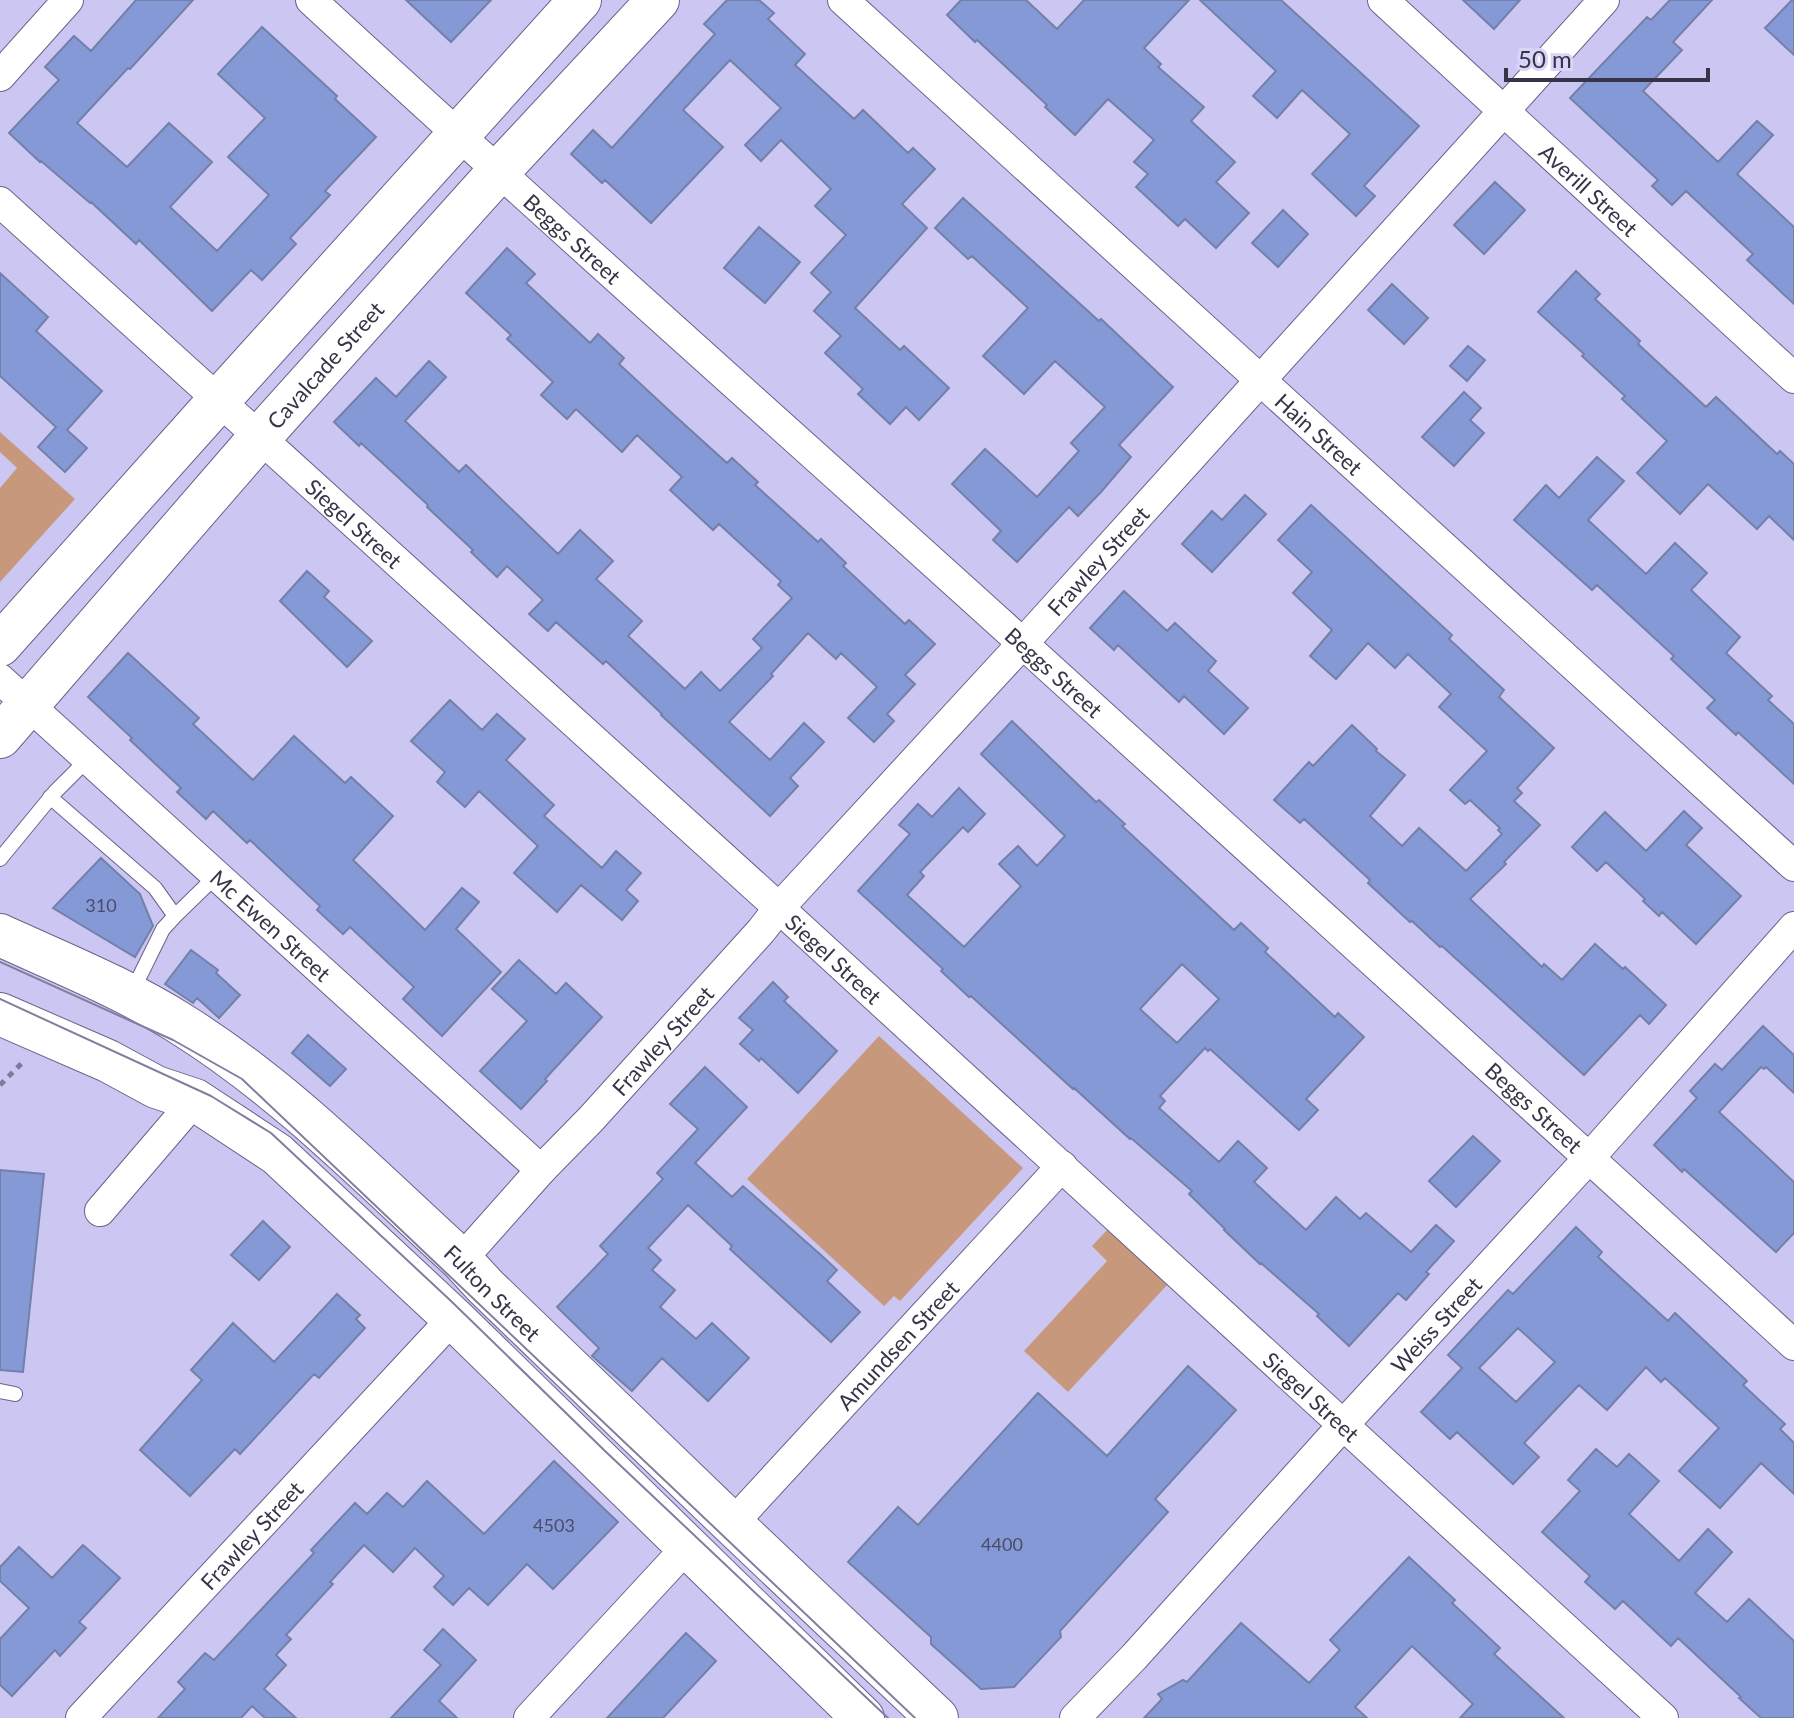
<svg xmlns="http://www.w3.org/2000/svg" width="1794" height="1718" font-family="Lato,sans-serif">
<rect width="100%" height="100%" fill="#ccc6f3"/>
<path fill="#c8987c" d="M0 432 75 499 0 582V488L17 468 0 452Z
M879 1036 1023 1168 900 1301 894 1296 884 1306 747 1179Z
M1109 1228 1169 1283 1068 1392 1024 1351 1107 1261 1092 1246Z"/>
<path fill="#8699d7" stroke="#7380a8" stroke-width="2" fill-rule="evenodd" d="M136 0H193L130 69 128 68 77 123 127 167 169 123 212 162 170 207 217 251 269 195 228 157 265 118 218 74 262 27 337 96 335 99 376 137 325 191 330 195 290 238 296 244 262 280 251 270 212 311 139 240 136 244 91 202 90 203 41 161 40 162 9 133 59 80 45 67 74 36 91 51Z
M406 0H491L451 42Z
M727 0H759L774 13 768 19 805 54 795 65 854 119 863 110 908 153 913 148 935 169 902 204 927 228 855 308 900 350 904 346 949 388 919 420 906 407 890 424 858 394 863 389 825 353 841 336 814 311 831 292 811 273 846 235 815 206 831 189 781 140 761 161 745 145 781 108 730 60 683 110 723 147 651 223 605 180 602 183 571 154 593 130 612 148 715 34 704 24Z
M961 0H1026L1057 29 1084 0H1189L1144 48 1161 64 1158 67 1204 107 1191 121 1235 162 1216 182 1249 213 1216 248 1185 219 1178 226 1136 187 1148 174 1134 162 1154 140 1108 99 1075 135 1045 107 1047 105 977 40 975 42 947 15Z
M1200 0H1281L1419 126 1364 186 1375 196 1356 216 1312 174 1350 134 1302 90 1277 118 1253 96 1276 71Z
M1463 0H1520L1494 29Z
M1670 0H1712L1673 42 1682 50 1643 91 1718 162 1757 121 1773 135 1737 174 1794 227V304L1747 260 1753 254 1686 191 1672 205 1652 186 1658 180 1570 98 1647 17 1651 20Z
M1792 0H1794V55L1765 28Z
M1495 182 1525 210 1484 254 1454 225Z
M963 198 1099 321 1101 319 1173 387 1119 445 1131 457 1101 492 1078 516 1069 507 1017 562 993 540 1001 531 952 484 985 449 1037 497 1079 451 1071 443 1105 407 1055 361 1024 394 983 356 1028 308 972 256 968 259 935 228Z
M1283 210 1308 234 1278 267 1252 243Z
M759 227 800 262 765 303 724 268Z
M507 248 535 274 526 283 590 343 598 334 624 358 619 364 674 415 727 463 732 458 758 482 755 485 818 542 821 539 846 563 843 566 905 624 909 620 935 644 905 675 915 684 887 714 894 721 874 742 848 718 877 687 841 653 836 659 808 633 771 674 773 676 729 722 770 760 804 723 824 742 790 778 798 786 770 816 661 715 662 714 606 661 603 664 556 622 548 631 529 614 543 600 507 566 497 577 471 552 473 550 427 507 428 505 361 443 359 446 334 422 376 378 396 397 429 361 446 377 405 421 459 472 466 465 558 554 580 530 613 561 596 579 642 621 628 636 685 689 701 672 720 691 762 648 753 639 792 598 778 585 781 581 719 524 713 530 670 490 682 477 637 435 622 452 576 409 567 419 541 395 553 382 507 339 511 335 466 293Z
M1576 271 1600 294 1595 299 1640 341 1638 344 1706 407 1716 397 1777 454 1780 451 1794 464V540L1769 516 1757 529 1708 484 1680 514 1637 473 1667 441 1622 399 1625 396 1582 356 1584 354 1538 312Z
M0 273 48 317 36 331 102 391 67 430 87 448 65 472 38 447 56 427 0 376Z
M1392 284 1428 318 1404 344 1368 310Z
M1468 346 1485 360 1467 381 1450 366Z
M1464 392 1481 408 1470 420 1484 433 1454 466 1422 437Z
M1597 457 1624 481 1588 520 1646 574 1675 543 1707 573 1691 590 1740 637 1726 653 1772 696 1768 700 1794 724V784L1738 732 1736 735 1707 708 1715 700 1671 659 1674 656 1597 585 1592 590 1514 520 1546 485 1559 498Z
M1245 495 1266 514 1212 572 1182 544 1212 511 1222 520Z
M1311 505 1452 635 1449 639 1504 690 1499 697 1554 748 1517 788 1522 793 1514 801 1540 825 1504 862 1506 864 1470 899 1542 967 1544 964 1562 980 1595 944 1623 969 1625 967 1666 1005 1649 1024 1640 1015 1584 1075 1442 946 1440 947 1412 921 1410 922 1368 883 1370 880 1304 819 1300 823 1274 800 1309 762 1313 766 1352 725 1377 749 1376 751 1405 775 1370 816 1402 846 1419 828 1466 871 1502 834 1498 830 1500 828 1470 800 1465 804 1450 790 1487 751 1439 707 1451 694 1408 654 1395 668 1368 643 1336 679 1310 656 1332 630 1293 593 1312 572 1278 540Z
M307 571 329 591 324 597 372 641 347 667 280 601Z
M1124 591 1167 631 1175 623 1216 661 1208 671 1248 708 1224 734 1184 696 1179 702 1118 645 1114 650 1090 628Z
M128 653 199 718 193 724 253 780 294 736 345 783 351 777 393 816 353 860 425 930 462 888 479 902 456 929 501 972 442 1036 403 999 414 987 350 927 343 934 317 910 320 906 250 840 247 843 213 811 206 819 177 792 181 788 130 740 132 738 88 697Z
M450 700 482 730 497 714 525 739 506 760 554 805 544 816 602 868 616 851 641 873 626 890 638 901 622 920 581 885 557 912 514 873 538 846 479 791 465 807 437 782 445 772 411 741Z
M1012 721 1096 802 1099 800 1125 824 1122 826 1234 930 1241 923 1268 948 1265 952 1335 1017 1338 1013 1364 1037 1306 1099 1318 1110 1299 1130 1210 1049 1208 1051 1205 1048 1160 1096 1165 1101 1159 1108 1219 1162 1238 1141 1267 1168 1254 1182 1306 1230 1336 1197 1360 1219 1366 1213 1411 1252 1436 1225 1454 1241 1426 1272 1429 1274 1406 1300 1398 1293 1349 1346 1317 1316 1319 1314 1261 1263 1260 1264 1224 1230 1225 1229 1189 1194 1192 1191 1131 1138 1130 1139 1074 1088 1073 1089 971 996 969 997 941 971 943 969 858 891 910 834 899 825 918 804 932 817 959 788 985 814 968 832 963 827 920 872 924 876 907 895 964 947 1021 886 999 864 1018 846 1037 866 1065 836 981 754ZM1182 964 1219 999 1177 1043 1140 1009Z
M1684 811 1702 828 1686 845 1741 896 1696 944 1662 912 1659 916 1643 901 1645 899 1606 862 1597 871 1572 847 1605 812 1646 851Z
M101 858 140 894 153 926 135 957 53 908Z
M191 950 218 970 216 973 240 995 219 1018 197 998 193 1003 165 984Z
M519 960 556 994 566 983 602 1017 545 1079 547 1081 521 1109 480 1071 527 1021 492 989Z
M773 982 788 997 784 1001 837 1051 798 1093 761 1058 759 1061 740 1044 753 1030 739 1018Z
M1763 1026 1794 1055V1093L1766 1067 1764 1069 1761 1067 1719 1112 1794 1182V1233L1776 1252 1684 1169 1682 1172 1654 1145 1697 1098 1690 1091 1715 1064 1722 1070Z
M308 1035 346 1069 330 1086 292 1053Z
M705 1067 747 1107 695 1163 732 1197 743 1186 822 1256 837 1270 827 1281 860 1312 831 1342 730 1249 732 1246 688 1205 648 1248 661 1260 652 1270 675 1290 660 1307 696 1339 712 1323 749 1358 708 1401 662 1358 632 1391 592 1356 599 1348 557 1307 608 1254 600 1246 663 1179 657 1173 698 1129 670 1104Z
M1473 1136 1500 1161 1456 1207 1429 1181Z
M0 1170 44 1174 23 1372 0 1370Z
M263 1221 290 1247 259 1280 231 1255Z
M1576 1227 1602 1252 1598 1257 1668 1321 1675 1313 1747 1381 1743 1385 1785 1424 1780 1429 1794 1443V1494L1761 1463 1720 1508 1679 1471 1719 1428 1665 1378 1661 1382 1646 1367 1607 1410 1579 1385 1524 1443 1539 1457 1513 1484 1457 1432 1450 1439 1421 1412 1462 1368 1448 1355 1508 1290 1513 1294ZM1518 1328 1555 1362 1516 1402 1479 1368Z
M337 1294 360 1315 356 1319 365 1328 319 1378 314 1374 240 1454 235 1449 190 1496 140 1450 202 1380 191 1370 233 1323 274 1362Z
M1188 1366 1236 1410 1155 1499 1168 1512 1060 1631 1061 1637 1014 1687 981 1689 931 1644V1637L848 1562 898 1507 918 1525 1038 1393 1107 1456Z
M1596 1449 1617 1467 1629 1454 1659 1481 1629 1514 1679 1561 1708 1529 1732 1552 1695 1593 1727 1622 1749 1599 1794 1641V1718H1761L1739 1698 1741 1697 1678 1638 1671 1646 1623 1601 1615 1609 1585 1582 1590 1576 1542 1532 1580 1491 1568 1480Z
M554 1461 618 1522 553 1589 527 1564 488 1605 469 1588 453 1605 434 1587 444 1576 415 1548 393 1572 364 1545 330 1582 333 1584 286 1635 291 1639 276 1655 286 1665 264 1689 296 1718H265L252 1706 241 1718H158L185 1689 178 1682 205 1653 214 1660 314 1553 311 1550 355 1503 367 1514 387 1493 403 1507 427 1481 484 1534Z
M83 1545 120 1578 79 1622 86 1628 60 1656 55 1650 12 1696 0 1685V1639L29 1608 0 1581V1567L19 1547 52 1578Z
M1409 1557 1455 1600 1452 1603 1500 1648 1494 1654 1564 1718H1460L1473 1704 1412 1646 1355 1707 1367 1718H1144L1162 1699 1158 1694 1183 1680 1187 1682 1241 1623 1309 1683 1340 1650 1330 1640Z
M443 1629 476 1660 439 1701 457 1718H391L441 1665 424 1650Z
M686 1633 716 1661 663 1718H607Z"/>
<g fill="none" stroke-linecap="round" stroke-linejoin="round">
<g stroke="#68638b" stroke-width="16">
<path id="service" d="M50 797 155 888 175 916 163 929 132 992
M0 859 55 792 87 760
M175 916 216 876
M0 1391 15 1394"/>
</g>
<g stroke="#68638b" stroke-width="32">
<g id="minor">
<path id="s1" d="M311 0C545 216 784 427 1020 641 1279 874 1537 1109 1794 1345"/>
<path id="s2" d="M843 0 1794 866"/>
<path id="s3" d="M1383 0 1794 378"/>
<path d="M0 76 68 0"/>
<path id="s4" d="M0 202 779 908 1663 1718"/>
<path id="s5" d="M0 679 541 1170"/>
<path d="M100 1211 195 1100"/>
<path id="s6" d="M461 1260 541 1170 591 1119 761 931 779 908 1023 643 1604 0"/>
<path id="s7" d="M732 1524 1062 1166"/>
<path id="s8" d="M81 1718 453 1318"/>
<path d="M529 1718 687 1547"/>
<path id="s9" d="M1075 1718 1134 1657 1344 1424 1590 1157 1794 927"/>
</g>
</g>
<g stroke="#68638b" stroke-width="44">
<g id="secondary">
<path d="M0 645 219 400 580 0"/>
<path id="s10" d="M0 737 260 437 498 172 658 0"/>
<path id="s11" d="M0 935C61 963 124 988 181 1024 285 1089 371 1178 461 1260L486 1287 732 1524 937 1718"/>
<path d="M0 1014 108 1061 156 1087 195 1100 277 1154 453 1318 863 1718"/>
</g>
</g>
<path stroke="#7e7a99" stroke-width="5" stroke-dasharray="6 6" stroke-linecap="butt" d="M0 1085 25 1060"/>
<use href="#service" stroke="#fff" stroke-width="14"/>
<use href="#minor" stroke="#fff" stroke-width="30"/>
<use href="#secondary" stroke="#fff" stroke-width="42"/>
<path stroke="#827e9d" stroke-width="2" d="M0 962 173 1040 242 1079 915 1718
M0 999 211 1096 271 1133 451 1301 605 1451 888 1718"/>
</g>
<g text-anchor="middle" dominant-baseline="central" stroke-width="8" stroke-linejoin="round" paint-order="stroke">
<g font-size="18" fill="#4a4d6a">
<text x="101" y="905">310</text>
<text x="554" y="1525">4503</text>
<text x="1002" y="1544">4400</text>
</g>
<g font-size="22" fill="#363446" stroke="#d9d5f9">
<text stroke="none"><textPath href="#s3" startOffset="280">Averill Street</textPath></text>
<text stroke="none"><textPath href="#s1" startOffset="354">Beggs Street</textPath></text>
<text stroke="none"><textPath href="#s10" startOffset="494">Cavalcade Street</textPath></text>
<text stroke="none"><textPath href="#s2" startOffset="644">Hain Street</textPath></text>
<text stroke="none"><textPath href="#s4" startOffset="478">Siegel Street</textPath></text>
<text stroke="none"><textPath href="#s6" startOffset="946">Frawley Street</textPath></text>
<text stroke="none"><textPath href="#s1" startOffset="1002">Beggs Street</textPath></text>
<text stroke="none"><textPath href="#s5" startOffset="366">Mc Ewen Street</textPath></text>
<text stroke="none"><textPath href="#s4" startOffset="1126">Siegel Street</textPath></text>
<text stroke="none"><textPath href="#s6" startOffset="298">Frawley Street</textPath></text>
<text stroke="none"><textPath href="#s1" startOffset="1650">Beggs Street</textPath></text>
<text stroke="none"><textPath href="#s11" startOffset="614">Fulton Street</textPath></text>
<text stroke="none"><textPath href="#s9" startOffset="534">Weiss Street</textPath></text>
<text stroke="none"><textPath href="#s7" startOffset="244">Amundsen Street</textPath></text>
<text stroke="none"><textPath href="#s4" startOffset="1774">Siegel Street</textPath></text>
<text stroke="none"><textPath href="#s8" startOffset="250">Frawley Street</textPath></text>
</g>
</g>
<path d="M1506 68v12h202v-12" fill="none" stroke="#363446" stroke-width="4"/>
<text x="1518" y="68" font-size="24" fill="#363446" stroke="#d9d5f9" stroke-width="6" paint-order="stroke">50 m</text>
</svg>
